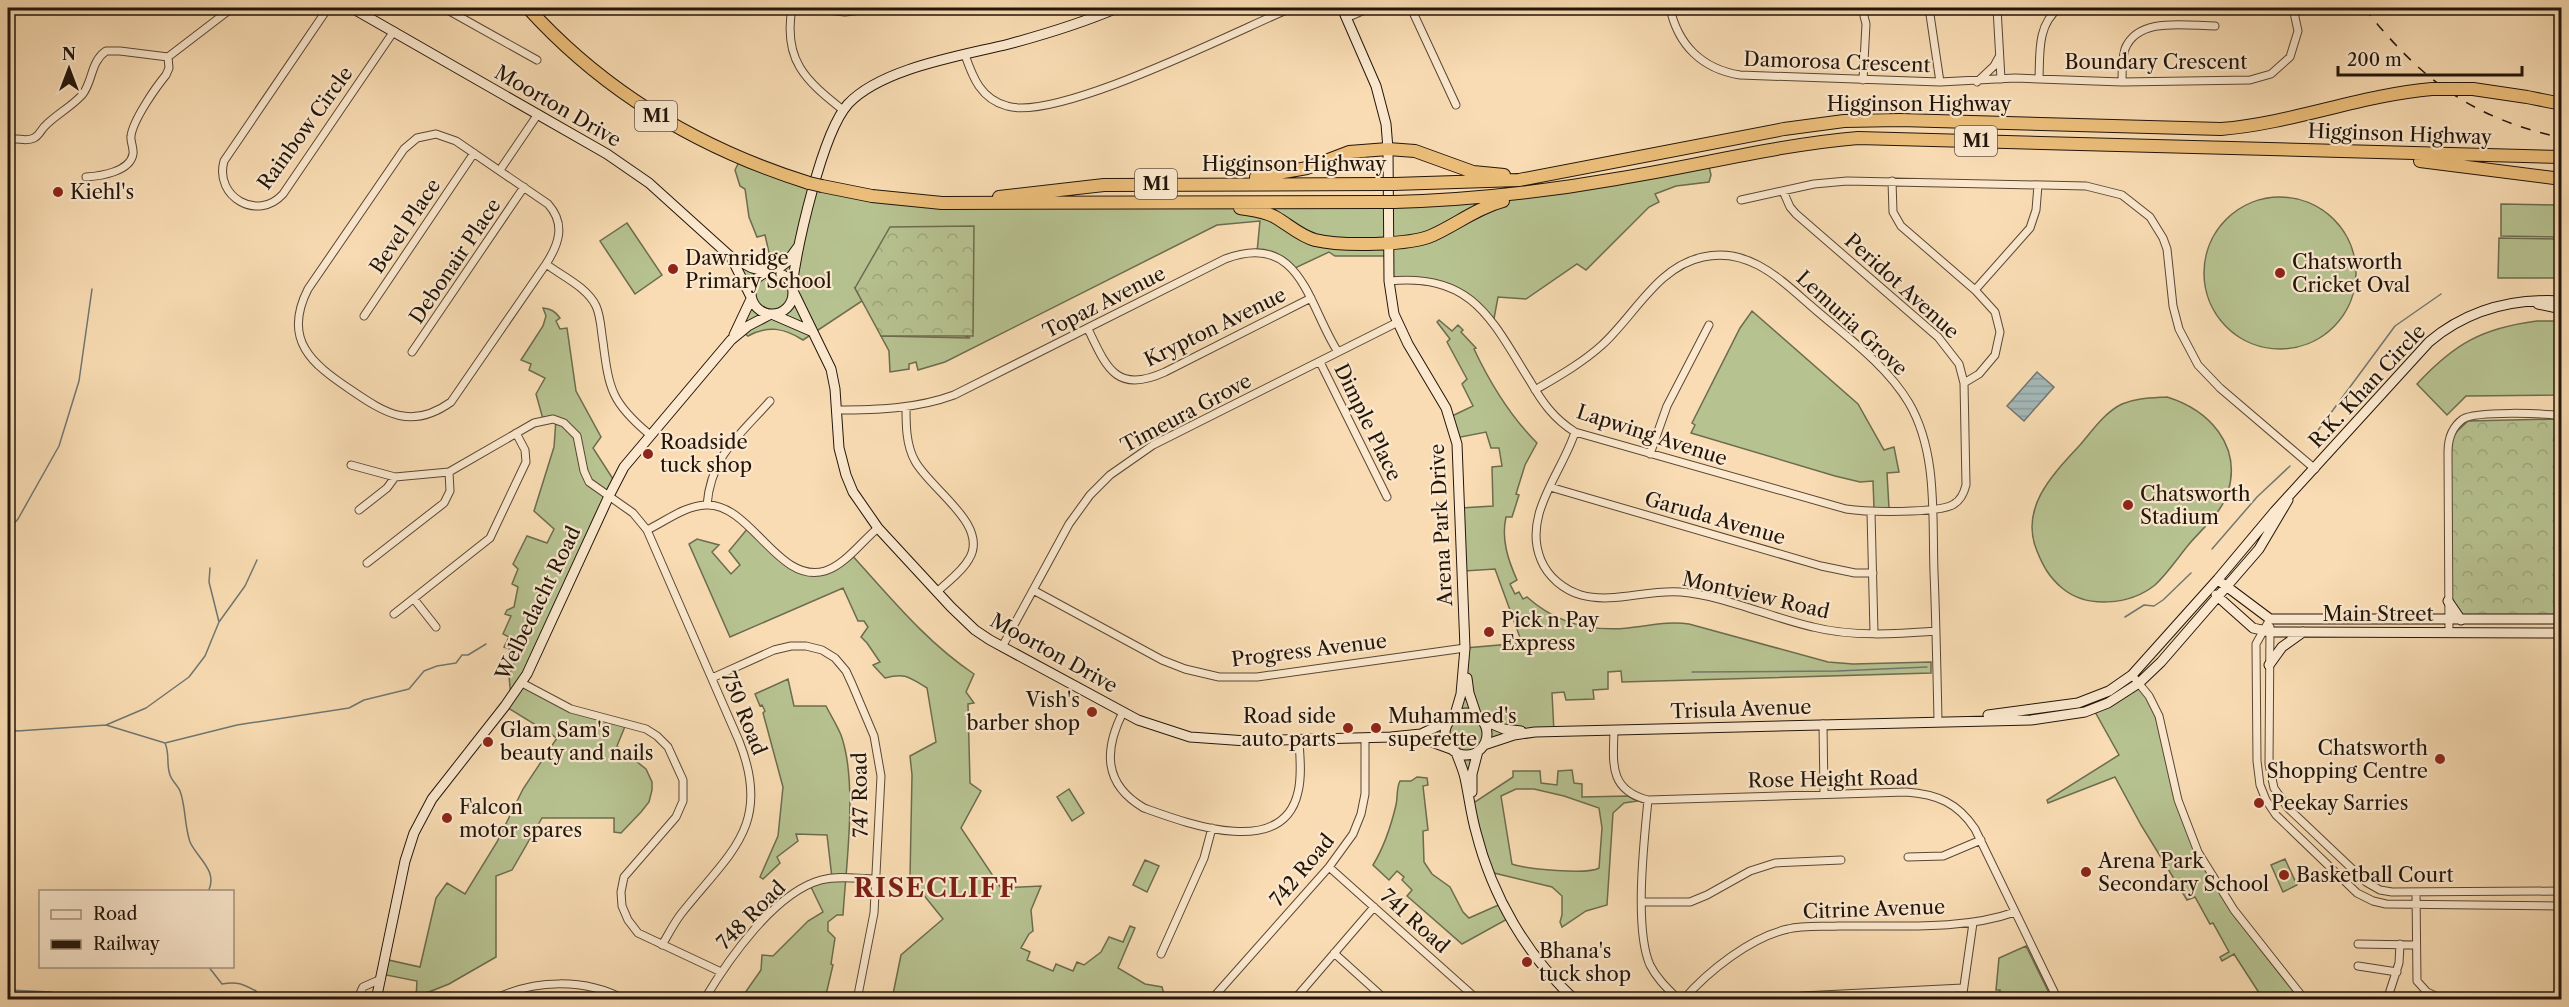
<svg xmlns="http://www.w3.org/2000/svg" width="2569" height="1007" font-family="'Libre Caslon Text',serif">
<defs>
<pattern id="park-crowns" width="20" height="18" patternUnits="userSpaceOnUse" patternTransform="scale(1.5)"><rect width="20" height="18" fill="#b7c291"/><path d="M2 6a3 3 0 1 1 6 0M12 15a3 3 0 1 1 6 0" fill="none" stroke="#9da67c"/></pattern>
<pattern id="water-rules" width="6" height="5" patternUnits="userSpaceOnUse" patternTransform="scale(1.5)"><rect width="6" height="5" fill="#a4b8b8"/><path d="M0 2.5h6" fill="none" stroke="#8d9d9d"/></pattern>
</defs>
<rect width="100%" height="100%" fill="#f9dcb3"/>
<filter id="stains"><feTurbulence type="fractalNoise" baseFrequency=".00333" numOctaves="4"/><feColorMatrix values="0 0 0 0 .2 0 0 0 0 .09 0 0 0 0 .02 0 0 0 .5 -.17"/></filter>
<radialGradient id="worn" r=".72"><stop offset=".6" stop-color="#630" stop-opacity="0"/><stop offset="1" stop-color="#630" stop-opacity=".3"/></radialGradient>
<path fill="#b7c291" stroke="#6c6c4e" stroke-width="1.5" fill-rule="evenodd" d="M740 160 900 200 1450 201 1708 162 1711 175 1709 182 1676 186 1655 194 1659 202 1649 207 1586 270 1577 264 1526 299 1498 297 1493 324 1484 313 1447 287 1389 281V256H1335L1329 252 1293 269 1257 252 1260 221 1217 225 945 362 918 370 916 362 909 364V369L890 372 889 351 881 336 970 338 855 288 862 301 803 340C784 328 768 325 748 336L737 328 750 299 743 279 741 263 753 268 763 265 762 260 770 257 765 235 757 237 749 217 745 189 740 186 735 170Z
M2204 273a76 76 0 1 1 152 0a76 76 0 1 1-152 0Z
M2501 204 2561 205V237L2501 236Z
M627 223 662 275 635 294 600 241Z
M2499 238 2561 239V278H2498Z
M543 308C551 309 555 311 560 318L556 321 560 329 567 328 576 391 601 437 593 448 615 482 522 682 553 700 626 724 617 746 646 769 652 782V790L649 802 641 812 621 833 614 832V818H542L512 870 496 876V957L449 984 416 997 417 981 381 974 384 959 420 967 436 898 447 883 465 894 497 842 523 789 557 738 505 706 511 698 509 676 518 652 504 647 509 637 503 634 511 616 505 614 507 610 514 607 518 587 512 584 518 569 513 564 527 536 547 543 554 529 534 511 554 447 556 419H543L536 394 545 378 529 370 531 364 521 360 543 326 546 316Z
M1752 311 1858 404 1884 450 1894 447 1899 472 1887 473 1889 508H1874L1873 481 1860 482 1835 476 1691 433 1695 425 1692 423 1740 328Z
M1439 320 1452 331 1458 325 1463 330 1461 332 1476 348 1474 349C1490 383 1511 417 1537 443L1525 465 1516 494 1519 495 1512 517H1506C1501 539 1508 560 1517 580L1510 584 1515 594 1519 592 1523 599 1527 597C1556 623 1589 632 1628 628 1649 626 1668 621 1689 624L1828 662 1853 664 1931 662V673L1622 682 1621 671 1608 672V689L1593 690 1594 699 1566 700 1564 692 1552 693 1554 732 1535 733 1484 747 1479 753 1472 804 1513 777V771H1540L1541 783 1557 785 1558 771 1572 770 1574 783 1582 784V797L1628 796 1637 801 1624 803 1613 813 1607 905 1586 911 1562 927 1560 922 1562 915V896L1552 887 1490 872 1456 753 1421 733 1453 718 1465 648 1522 643 1495 569 1464 571 1461 508 1493 506 1492 467 1502 466 1499 448H1491L1486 432 1456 438 1450 417 1473 406 1462 384 1467 379 1447 342 1450 339 1437 322ZM1516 789H1534L1564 796 1599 808 1602 828 1599 868C1588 875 1526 869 1512 864L1501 796Z
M2537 321H2559V395L2466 396 2447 415 2417 384C2454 344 2482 328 2537 321Z
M2167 397C2209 410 2242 445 2228 492 2222 512 2203 528 2190 543 2179 556 2168 573 2155 585 2130 605 2087 609 2062 588 2049 577 2043 566 2037 551 2019 508 2053 474 2080 445 2092 431 2105 412 2122 404 2136 398 2151 398 2167 397Z
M748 528 791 565 825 572 850 553C889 596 926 642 974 674L966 692 974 703 968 704 970 783 981 791 961 828 1001 888 1041 886 1031 910 1033 931 1029 934 1021 948 1030 952 1027 960 1053 971 1056 964 1073 971 1077 962 1084 965 1101 952 1109 937 1123 942 1130 926 1135 928 1118 968 1145 984 1162 987 1164 994 1170 998 892 999 901 955 943 919 910 878 912 775 910 756 936 742 927 688C910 678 906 672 885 678L873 665 880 662 867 643 861 637 868 627 864 621H858L843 588 730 637 689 544 697 539 719 545 712 552 731 574 740 565 729 551Z
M788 679 794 706H826C831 716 837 725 841 735 858 782 846 865 843 915H837L828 922V931L835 938 831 964 833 965 825 999 740 1000 761 970 762 955 773 956 808 921 823 912 810 885 832 878 827 835 796 834 798 841 777 857 780 863 763 879 760 877 778 836 783 787 763 713 765 711 762 705 760 706 755 694Z
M2139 683 2149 695 2190 832 2217 884 2305 999H2263L2234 954 2222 961 2220 957 2229 952 2213 923 2210 924 2195 897 2187 900 2141 825 2115 777 2048 803 2047 800 2119 755 2094 710Z
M1417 777 1427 778 1428 785 1423 786 1428 830 1423 831 1424 862 1432 874 1450 887 1463 912 1469 918 1503 903 1511 917 1462 944 1407 896 1412 890 1402 880 1404 877 1397 871 1389 880 1373 865C1384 847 1391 826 1396 805 1398 797 1396 789 1400 781H1411Z
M1069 789 1084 813 1072 821 1057 797Z
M2285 859 2297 885 2283 892 2271 865Z
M1145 860 1159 866 1147 892 1133 885Z
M2026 946 2052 999H1999L2000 990H1996L1999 958Z"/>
<path fill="url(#park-crowns)" stroke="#6c6c4e" stroke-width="1.5" d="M974 226 973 336H881L855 288 890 227Z
M2558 419 2561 420V615H2460L2452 602 2451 444 2454 434 2468 421Z"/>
<path fill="url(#water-rules)" stroke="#707772" stroke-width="1.5" d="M2037 372 2054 387 2024 421 2007 406Z"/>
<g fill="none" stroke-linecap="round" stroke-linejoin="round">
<path stroke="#707772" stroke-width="1.5" d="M2316 433 2395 326 2441 294
M8 530 18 519 59 446 79 381 92 289
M2212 549 2257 497 2290 466
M210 568 209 582 219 622
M2125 617 2144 605 2154 606 2163 600 2191 573
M1692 672 1837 671 1927 667
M106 725 146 708 189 677 205 656 219 622 245 586 257 560
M8 728 17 731 106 725 165 743C170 754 166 764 170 775 172 781 178 786 180 791 186 807 184 824 190 842 197 858 219 871 208 892
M165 743 237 725 349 708 364 700 409 689 424 671 437 666 456 663 462 655H468L486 644
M208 966 222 984C237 981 243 984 256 991L259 1000
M8 990 51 992"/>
<g stroke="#584734" stroke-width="9">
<path id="street" d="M328 8 224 161C214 197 258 222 283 194L394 31
M444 8 537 60
M792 8C783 60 805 80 843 110
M807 8 845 12 877 8
M1411 8 1456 105
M1670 8C1678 45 1702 69 1740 75L1940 82 2015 78 2122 82 2250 80 2271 74 2290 57 2298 31 2293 8
M1862 8 1866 24 1863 80
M1929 8 1940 82
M1997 8 2001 79
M1346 18 1369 8
M965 55C973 78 981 99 1007 106 1057 122 1236 31 1291 8
M2039 79C2040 53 2037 25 2059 8
M1977 82 1994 66 1999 57
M2122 82C2122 71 2122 59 2125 49 2138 16 2187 26 2215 26
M436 134 456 141 548 204C566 224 559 244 546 264L451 402C412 430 386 414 351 390 312 364 282 340 308 289L404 149 417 138Z
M8 142C15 135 24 143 34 138 40 135 41 129 46 125 57 114 71 107 82 95 93 82 90 62 106 51H120L168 57 232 8
M500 170 538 114
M86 177C100 176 130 172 133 154 134 148 130 141 131 136 133 120 156 87 166 75L169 68 168 57
M1892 181 1893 212 1901 226 1975 290 1995 312 2000 332 1995 355 1979 374 1964 383
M1741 200 1814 184 1847 181 2086 186 2122 195 2150 217 2163 238 2167 249 2173 306 2179 329 2198 365 2220 388 2315 469
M546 264C562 276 587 287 596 306 601 317 601 331 603 342 609 390 612 403 649 434
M1389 281C1473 273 1491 319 1530 381 1542 402 1554 419 1575 432L1846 509C1865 512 1939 514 1954 504 1961 500 1964 493 1966 485L1964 383 1959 364 1938 337 1796 214 1790 207 1783 191
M1975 290 2030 228 2036 210 2038 185
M364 316 474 153
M1088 329C1107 369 1117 394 1165 372L1311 298
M412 352 524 187
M1320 362 1387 497
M1535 390C1559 376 1582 363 1602 345 1634 316 1658 266 1703 257 1748 247 1779 278 1810 305 1844 335 1885 363 1909 403 1938 453 1932 516 1934 572 1936 622 1937 671 1938 721
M906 407C906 425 906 445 915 461 930 489 990 525 969 559 962 572 947 582 937 592
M836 410C876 410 916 409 954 395L1225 259C1301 230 1308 306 1338 352
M1575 432C1562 473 1522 515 1541 560 1548 577 1564 590 1581 595 1613 604 1648 589 1681 592 1722 595 1772 618 1813 627 1852 637 1896 634 1936 631
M1650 454 1667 406 1709 325
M351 465 395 477 449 472 534 423 553 419 564 423 577 436 584 471 589 482 633 513 647 530 739 741C773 826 729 853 681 914 674 923 668 935 662 945
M1550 487 1821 566 1855 573H1873
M707 505C711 456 739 436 770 401
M359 510 387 488 395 477
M1871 512 1874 633
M647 530C666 521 684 506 706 505 751 503 778 585 825 571 845 565 862 541 878 528
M367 563 444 503 450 491 449 472
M1033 590 1162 660 1185 669 1219 677H1257L1465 648
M414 599 436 627
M394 614 490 538 526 462 525 450 516 433
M2270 619 2256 644 2257 761 2260 785 2266 800 2276 815 2357 893 2373 901 2386 904 2562 906
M2270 627 2269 764 2274 788 2288 808 2366 882 2380 890 2392 892 2562 891
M2449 632 2448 452C2448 439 2452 427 2463 419 2476 411 2544 413 2562 416
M1002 647 1069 524 1090 495 1110 475 1153 445 1396 323
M2132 675 2149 696 2159 716 2178 800 2198 852 2234 910 2305 1000
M712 678 774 650 791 646H806L822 650 835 658 846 671 852 684 874 736 881 776 874 913 857 1000
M522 683 571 709 646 729 657 736 668 747 683 780V801L676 817 624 877 621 892 622 906 628 920 638 933 721 972
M1123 712C1104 750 1103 784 1144 808 1186 823 1283 860 1298 792 1302 776 1300 757 1299 741
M1823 724 1824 794
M1614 730C1613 764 1609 790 1648 800L1906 792C1937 794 1958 803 1975 829L2058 1000
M1648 800C1644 841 1634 929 1650 965 1657 979 1668 989 1679 1000
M1908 857 1943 856 1981 840
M1329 867 1478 1000
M2416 892 2417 981 2427 992 2444 1000
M1642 902H1690L1707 895 1750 871 1775 863 1841 860
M2358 944 2416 945
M1334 953 1386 1000
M1161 954 1204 858 1212 828
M2358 966 2397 972
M1802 996 1963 988
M357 1000 363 987 381 979
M493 1000C533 979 586 978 625 1000
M704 1000C728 960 774 893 821 880 839 875 858 879 876 879
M1211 1000 1329 867 1353 834 1361 814 1365 794V738
M1294 1000 1374 907
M1683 1000C1708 971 1751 937 1788 929 1804 925 1822 927 1838 926 1895 925 1962 931 2015 912
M1962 1000 1973 923
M2387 1000 2399 963 2400 944"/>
</g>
<g stroke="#22150a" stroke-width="11">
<path id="secondary" d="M352 8 607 154 649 183 731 257 752 268 768 272
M1342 8 1376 86 1386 124 1388 149 1389 281 1394 314 1408 344 1446 408 1457 444 1465 648 1461 694 1454 718
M732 259 750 295
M751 293a21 21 0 1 1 42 0a21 21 0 1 1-42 0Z
M774 272 787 262 798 247
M792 287C797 246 822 133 848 104 882 68 961 56 1009 44 1046 34 1082 23 1117 8
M793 291 831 369 835 389 839 448 846 475 853 492 878 528 951 607 975 630 990 640 1138 720 1190 737 1247 741 1391 737 1421 734 1451 720
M2538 304 2562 309
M774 315 811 331
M734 335 751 299
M2222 583 2270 619H2562
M2216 595 2253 628 2270 632 2562 633
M2448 601 2461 620
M2269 665 2282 647 2303 632
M1467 678 1469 693 1477 717
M1445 734a21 21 0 1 1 42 0a21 21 0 1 1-42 0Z
M1988 715 2078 703 2109 691 2132 675 2218 579 2275 511 2429 342C2467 310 2513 298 2562 301
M1480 719 1504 729 1521 731
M1412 739 1429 741 1451 749
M1484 745 1514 735 1535 732 2031 720 2085 712 2108 703 2139 683 2161 662 2259 549 2288 500
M1456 752C1459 761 1463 769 1465 778 1469 796 1471 815 1476 832 1492 896 1527 956 1575 1000
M1472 792V774L1478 751
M376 1000 405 861 414 833 432 799 505 706 527 674 609 496 624 467 731 340 748 326 769 315"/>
</g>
<g stroke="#22150a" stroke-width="14">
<path id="highway" d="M528 8C605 93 700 149 809 183
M2473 89 2527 97 2562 104
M2420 161 2562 179
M1256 177 1307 168 1349 152 1388 149 1415 151 1473 172 1504 175
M1394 184 1519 180 1784 129 1844 121 1900 120 2221 129C2293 123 2361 95 2432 89
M822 186 872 196 942 203 1381 202
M999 197 1104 185 1381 184
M1394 202C1469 200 1542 192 1616 179 1697 166 1776 145 1858 138L2562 157
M1240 208C1252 210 1265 211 1275 217 1289 225 1300 236 1315 240 1340 246 1410 246 1433 235 1457 224 1477 208 1503 201"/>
</g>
<use href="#street" stroke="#fbe8ce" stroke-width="7"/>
<use href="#secondary" stroke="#fbe8ce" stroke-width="9"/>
<use href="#highway" stroke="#ecbe7a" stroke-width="12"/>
<path stroke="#22150a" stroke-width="1.5" stroke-dasharray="10 10" stroke-linecap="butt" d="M2364 8C2422 80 2469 117 2562 138"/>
<g stroke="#22150a" stroke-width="14" stroke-linecap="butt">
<path id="highway-bridge" d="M2432 89H2473
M809 183 822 186
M1381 184H1394
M1381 202H1394"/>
</g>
<use href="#highway-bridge" stroke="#ecbe7a" stroke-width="12"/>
</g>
<g fill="#8f2418" stroke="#fbe8ce" stroke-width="2">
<circle cx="58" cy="192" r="6"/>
<circle cx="673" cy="269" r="6"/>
<circle cx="2280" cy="273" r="6"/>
<circle cx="648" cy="454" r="6"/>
<circle cx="2128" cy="505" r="6"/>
<circle cx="1489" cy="632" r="6"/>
<circle cx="1092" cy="712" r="6"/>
<circle cx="1348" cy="728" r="6"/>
<circle cx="1376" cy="728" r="6"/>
<circle cx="488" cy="742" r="6"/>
<circle cx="2440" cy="759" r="6"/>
<circle cx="2259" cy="803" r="6"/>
<circle cx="447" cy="818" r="6"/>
<circle cx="2086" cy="872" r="6"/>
<circle cx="2284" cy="875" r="6"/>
<circle cx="1527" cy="962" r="6"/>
</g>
<g text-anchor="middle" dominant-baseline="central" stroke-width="4.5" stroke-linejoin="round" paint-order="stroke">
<g fill="#fbe8ce" stroke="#635445" stroke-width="1.5">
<rect x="635" y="101" width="42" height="30" rx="4.5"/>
<rect x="1955" y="126" width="42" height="30" rx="4.5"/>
<rect x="1135" y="169" width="42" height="30" rx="4.5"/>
</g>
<g font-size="18" font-weight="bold" fill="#22150a">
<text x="656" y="116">M1</text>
<text x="1976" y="141">M1</text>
<text x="1156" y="184">M1</text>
</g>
<g font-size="20" fill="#22150a" stroke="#fbe8ce">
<text transform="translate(1837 62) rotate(2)">Damorosa Crescent</text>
<text x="2156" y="62">Boundary Crescent</text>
<text x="1919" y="104">Higginson Highway</text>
<text transform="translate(558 106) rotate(30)">Moorton Drive</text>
<text transform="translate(305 128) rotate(-54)">Rainbow Circle</text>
<text transform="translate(2400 134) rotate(2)">Higginson Highway</text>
<text x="1294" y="164">Higginson Highway</text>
<text transform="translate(405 226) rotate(-56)">Bevel Place</text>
<text transform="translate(455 261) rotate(-56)">Debonair Place</text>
<text transform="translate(1902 286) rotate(42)">Peridot Avenue</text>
<text transform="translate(1104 302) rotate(-27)">Topaz Avenue</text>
<text transform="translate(1852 323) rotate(43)">Lemuria Grove</text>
<text transform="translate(1215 327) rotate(-26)">Krypton Avenue</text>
<text transform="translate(2367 386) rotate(-47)">R.K. Khan Circle</text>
<text transform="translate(1186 413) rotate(-28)">Timeura Grove</text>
<text transform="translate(1368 422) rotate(64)">Dimple Place</text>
<text transform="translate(1652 435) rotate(18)">Lapwing Avenue</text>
<text transform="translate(1715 518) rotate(16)">Garuda Avenue</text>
<text transform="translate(1441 525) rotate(-93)">Arena Park Drive</text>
<text transform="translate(1756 595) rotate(13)">Montview Road</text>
<text transform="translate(538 603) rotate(-64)">Welbedacht Road</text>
<text x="2378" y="614">Main Street</text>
<text transform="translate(1309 650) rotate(-7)">Progress Avenue</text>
<text transform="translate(1054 653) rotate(29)">Moorton Drive</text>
<text transform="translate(1741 709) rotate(-2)">Trisula Avenue</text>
<text transform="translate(744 713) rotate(68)">750 Road</text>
<text transform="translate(1833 779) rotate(-1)">Rose Height Road</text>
<text transform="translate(860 795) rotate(-91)">747 Road</text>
<text transform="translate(1302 870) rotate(-50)">742 Road</text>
<text transform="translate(1874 909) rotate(-2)">Citrine Avenue</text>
<text transform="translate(751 915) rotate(-45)">748 Road</text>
<text transform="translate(1415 921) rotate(42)">741 Road</text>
</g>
<g font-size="20" fill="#22150a" stroke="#fbe8ce" text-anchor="start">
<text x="70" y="192">Kiehl's</text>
<text x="685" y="258">Dawnridge<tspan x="685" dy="23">Primary School</tspan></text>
<text x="2292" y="262">Chatsworth<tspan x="2292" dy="23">Cricket Oval</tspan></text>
<text x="660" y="442">Roadside<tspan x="660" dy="23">tuck shop</tspan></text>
<text x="2140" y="494">Chatsworth<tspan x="2140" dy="23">Stadium</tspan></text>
<text x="1501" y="620">Pick n Pay<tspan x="1501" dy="23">Express</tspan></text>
<text x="1080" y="700" text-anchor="end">Vish's<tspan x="1080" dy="23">barber shop</tspan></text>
<text x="1336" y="716" text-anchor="end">Road side<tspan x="1336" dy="23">auto parts</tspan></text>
<text x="1388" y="716">Muhammed's<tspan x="1388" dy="23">superette</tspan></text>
<text x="500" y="730">Glam Sam's<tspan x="500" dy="23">beauty and nails</tspan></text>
<text x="2428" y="748" text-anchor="end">Chatsworth<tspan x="2428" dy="23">Shopping Centre</tspan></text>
<text x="2271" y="803">Peekay Sarries</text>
<text x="459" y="807">Falcon<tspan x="459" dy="23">motor spares</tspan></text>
<text x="2098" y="861">Arena Park<tspan x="2098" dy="23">Secondary School</tspan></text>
<text x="2296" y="875">Basketball Court</text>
<text x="1539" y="951">Bhana's<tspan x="1539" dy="23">tuck shop</tspan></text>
</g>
<g font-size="26" font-weight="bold" letter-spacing="1.5" fill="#7a1f14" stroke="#fbe8ce">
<text x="936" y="888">RISECLIFF</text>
</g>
</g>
<rect width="2569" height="1007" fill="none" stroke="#f9dcb3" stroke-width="30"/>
<rect x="9" y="9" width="2551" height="989" fill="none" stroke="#22150a" stroke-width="3"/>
<rect x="15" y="15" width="2539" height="977" fill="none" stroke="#22150a" stroke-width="1.5"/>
<rect x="39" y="890" width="195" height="78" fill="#fbe8ce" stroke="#a49480" stroke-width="1.5"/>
<rect x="51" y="910" width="30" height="9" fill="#fbe8ce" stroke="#a49480" stroke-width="1.5"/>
<text x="93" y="920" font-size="18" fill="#22150a">Road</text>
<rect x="51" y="940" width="30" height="9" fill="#22150a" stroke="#a49480" stroke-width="1.5"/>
<text x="93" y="950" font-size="18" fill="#22150a">Railway</text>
<g transform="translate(69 69)" stroke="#fbe8ce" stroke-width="4.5" paint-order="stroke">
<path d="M0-4.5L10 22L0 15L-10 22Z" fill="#22150a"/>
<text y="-9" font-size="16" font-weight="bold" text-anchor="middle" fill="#22150a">N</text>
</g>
<path d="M2338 66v9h184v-9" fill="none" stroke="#22150a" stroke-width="3"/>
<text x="2347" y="66" font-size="18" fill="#22150a" stroke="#fbe8ce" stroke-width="4.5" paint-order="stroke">200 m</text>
<rect width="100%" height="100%" filter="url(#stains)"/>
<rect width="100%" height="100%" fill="url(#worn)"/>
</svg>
